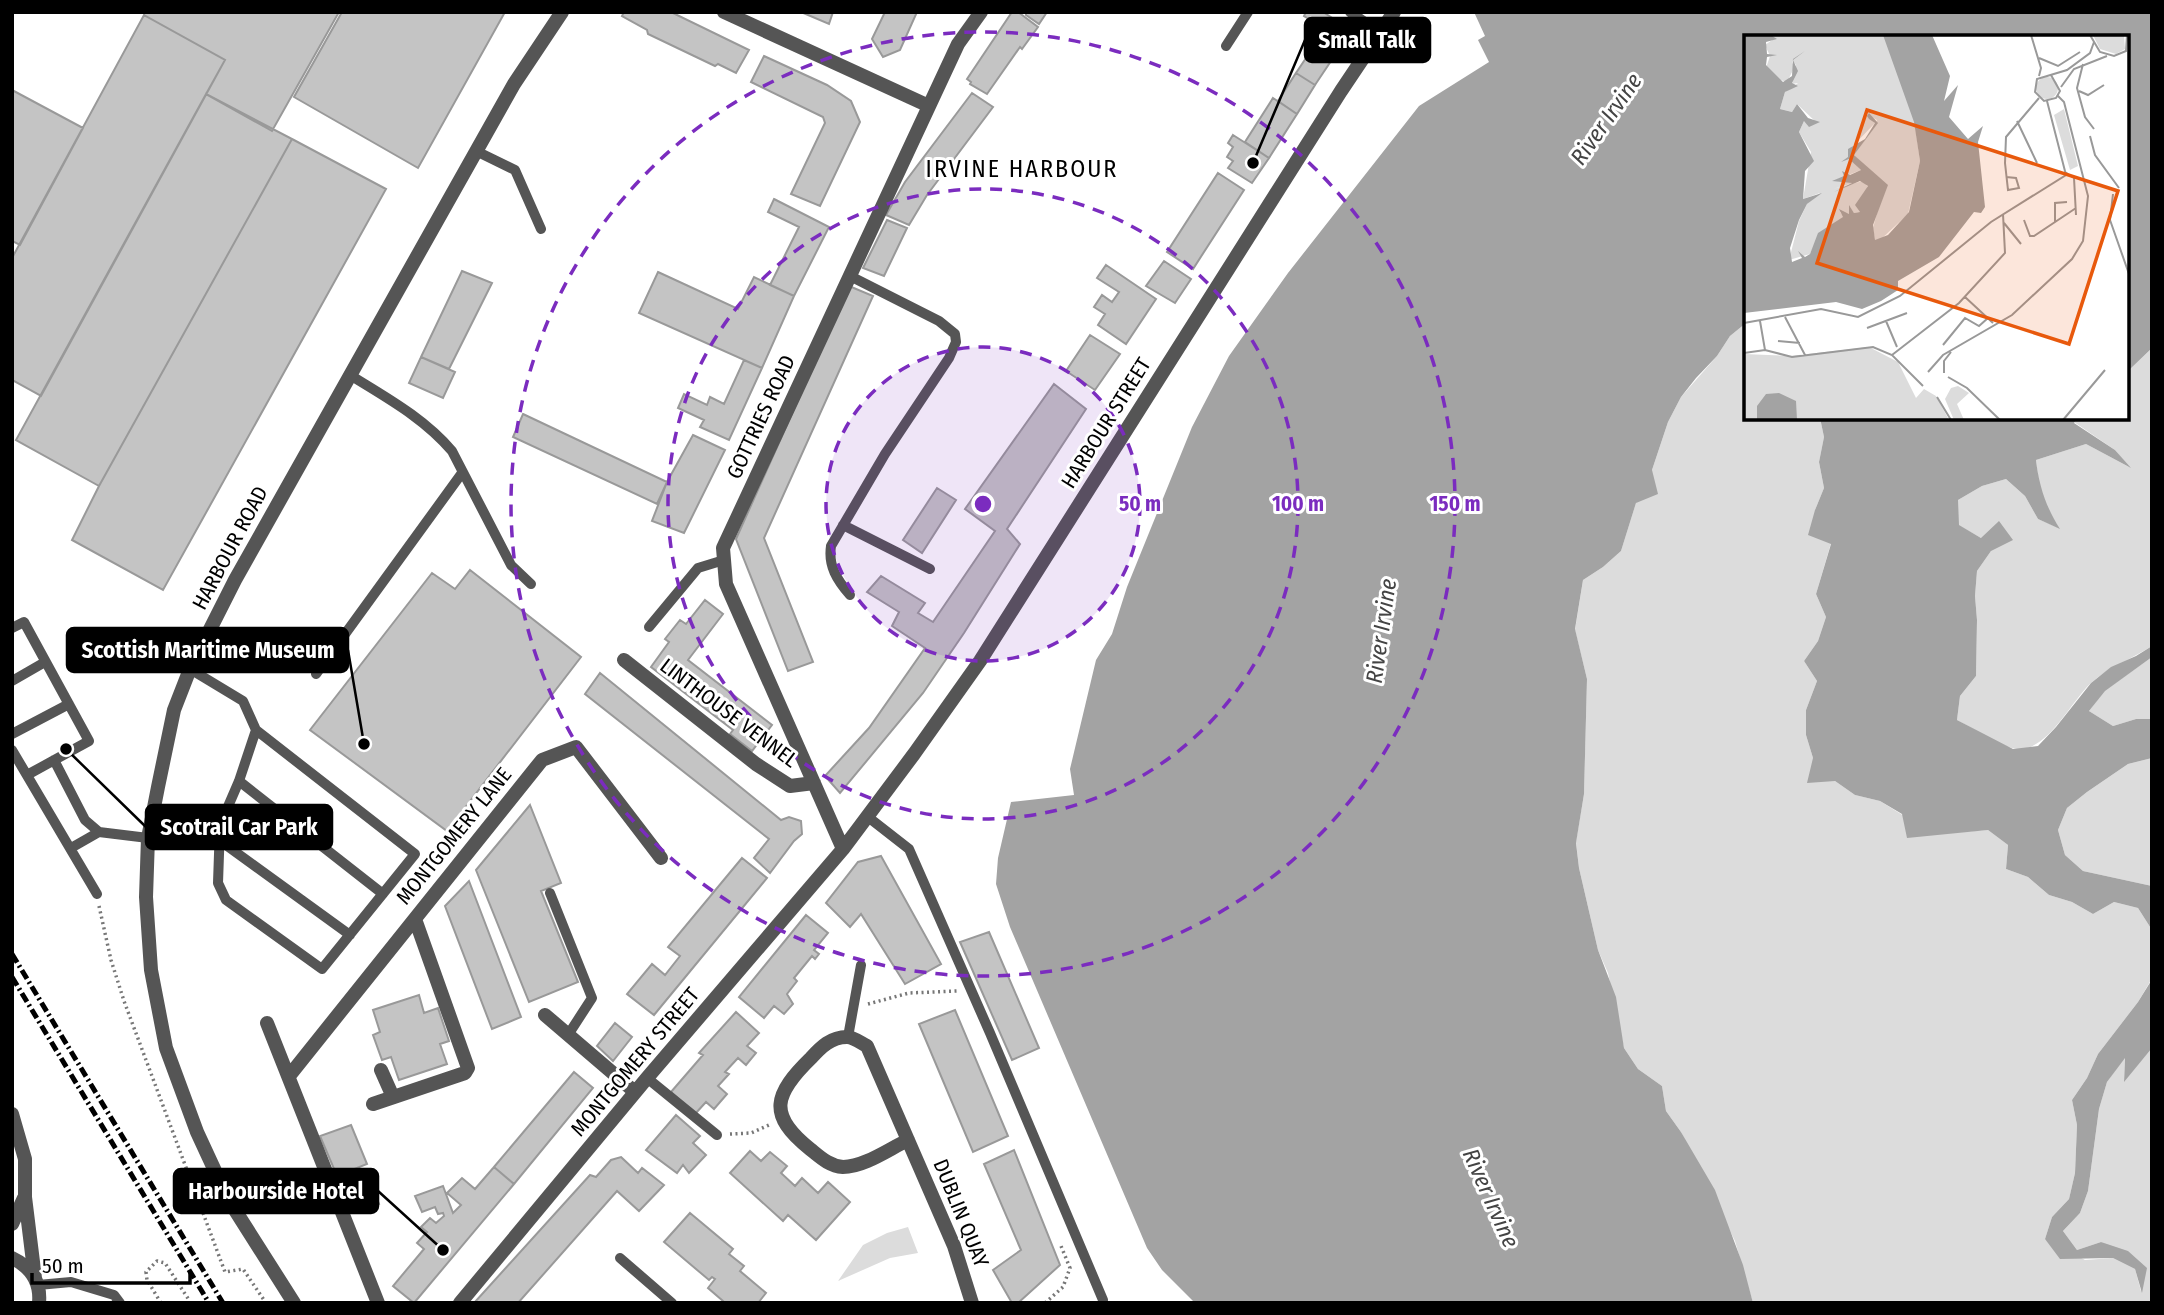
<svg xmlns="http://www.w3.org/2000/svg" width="2164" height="1315" font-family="'Fira Sans Condensed',sans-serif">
<rect width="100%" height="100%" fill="#fff"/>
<path fill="#dcdcdc" d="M1746 323V418H1820L1824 437 1819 462 1824 488 1815 510 1831 543 1816 594 1826 617 1818 641 1804 661 1817 681 1806 710V735L1813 758 1835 781 1855 795 1880 801 1933 834 1988 830 2008 845 2006 869 2028 877 2049 895 2072 902 2093 914 2114 902 2138 908 2152 930 2151 980 2138 1002 2098 1054 2087 1078 2072 1100 2077 1125 2075 1173 2069 1199 2052 1217 2045 1239 2085 1260 2113 1258 2135 1269 2141 1291 2146 1268 2101 1242 2077 1250 2063 1231 2080 1213 2088 1191 2099 1109 2107 1082 2125 1056 2124 1081 2152 1048V1303H1753L1735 1241 1681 1132 1666 1111 1662 1086 1638 1069 1624 1048 1608 973 1598 950 1579 868 1576 842 1584 794 1587 679 1575 630 1583 580 1603 567 1621 551 1636 503 1652 470 1668 422 1681 397 1717 356 1730 336Z
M2152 348V646C2132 659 2110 666 2092 682 2070 701 2044 761 2009 747 1991 740 1974 729 1957 720L1960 696 1976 676 1977 620 1975 596 1977 571 1991 551 1981 538 1958 525V500L1982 486 2006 479 2025 496 2038 519 2059 528 2046 507 2039 483 2036 460 2086 444 2129 467 2115 450 2074 422 2077 418H2127V372Z
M2152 657V719H2136L2113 726 2089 711 2104 691Z
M2152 758V886L2083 871 2065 855 2058 830 2067 808 2087 792 2128 764Z
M908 1227 918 1253 890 1258 838 1281 863 1245 887 1233Z"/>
<path fill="#a3a3a3" d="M1474 12H2152V348L2127 372V37H1746V323L1730 336 1717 356 1696 378 1681 397 1668 422 1652 470 1658 494 1636 503 1621 551 1603 567 1583 580 1575 629 1587 679 1584 794 1576 843 1579 868 1598 950 1616 997 1624 1048 1638 1069 1662 1086 1666 1111 1681 1132 1715 1190 1743 1265 1753 1303H1195L1162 1270 1147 1248 1010 927 996 884 998 858 1011 802 1074 795 1070 769 1096 660 1112 634 1127 587 1192 427 1229 356 1288 273 1419 106 1489 62 1478 40 1485 36Z
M1820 418H2077L2074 423 2115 450 2131 468 2086 444 2036 460C2039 486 2046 507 2060 529L2038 519 2025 496 2006 479 1982 486 1958 500 1959 525 1981 538 1999 521 2013 540 1991 551 1977 571 1975 596 1977 620 1976 676 1960 696 1957 720 2013 749 2038 746 2056 727 2091 683 2111 667 2136 656 2152 646V657L2105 691 2089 711 2113 726 2136 719H2152V758L2128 764 2087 792 2067 808 2058 830 2065 855 2083 871 2152 886V930L2138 908 2114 902 2093 914 2072 902 2049 895 2028 877 2006 869 2008 845 1988 830 1907 838 1902 814 1880 801 1855 795 1835 781 1807 783 1813 758 1806 735V710L1817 681 1804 661 1818 641 1826 617 1816 594 1831 544 1808 535 1815 510 1824 488 1819 462 1824 437Z
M2152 930V1048L2124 1082 2125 1058 2107 1082 2099 1109 2088 1191 2080 1213 2063 1231 2077 1250 2101 1242 2128 1251 2147 1268 2142 1293 2135 1269 2113 1258 2060 1259 2045 1239 2052 1217 2069 1199 2075 1173 2077 1125 2072 1100 2087 1078 2098 1054 2138 1002 2151 981Z"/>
<path fill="#c4c4c4" stroke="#999" stroke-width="2" d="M145 12H339L272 131 206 94 225 60 144 15Z
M342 12H505L418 168 294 97Z
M624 12H671L749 50 736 73 718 64 715 66 648 34 647 30 622 16Z
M801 12H833L829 24Z
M885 12H917L900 50 883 57 872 39Z
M1012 12H1018L1038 27 1022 49 1020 47 987 94 970 84 971 82 967 79Z
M1026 12H1047L1039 24 1026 15Z
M1306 12H1323L1351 30 1333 58 1314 46 1319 37 1314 33 1319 25 1304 16Z
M144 15 225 60 41 396 12 380V258Z
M1314 46 1333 58 1315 85 1296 73Z
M764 56 827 85 851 101 860 122 820 206 791 194 825 123 823 117 751 82Z
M1296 73 1315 85 1297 114 1278 101Z
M12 90 83 128 20 245 12 241Z
M972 93 993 107 927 195 909 225 886 215 905 182Z
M206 94 292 139 99 486 16 440Z
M1273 98 1297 114 1269 158 1245 142Z
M1233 135 1269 158 1252 183 1228 168 1233 161 1227 157 1233 147 1228 143Z
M292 139 386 189 163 590 72 540 99 486Z
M1218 173 1244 190 1193 269 1167 252Z
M774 199 829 227 794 296 770 285 799 227 768 212Z
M887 220 907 228 884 276 863 268Z
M1164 261 1191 279 1175 303 1146 286Z
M1106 265 1156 299 1126 344 1098 325 1105 314 1094 307 1102 295 1112 302 1119 292 1097 278Z
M462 271 492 283 449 369 421 357Z
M658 272 738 309 754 277 794 296 762 368 639 313Z
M849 286 873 296 764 538 813 662 788 671 736 539Z
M1090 335 1120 354 1095 390 1066 371Z
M421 357 455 372 443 398 409 383Z
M744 360 762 368 729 440 700 427 704 420 678 408 684 394 707 405 710 397 724 404Z
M1054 384 1086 409 1007 529 1020 544 964 633 923 693 840 793 825 776 869 728 925 648 892 626 899 612 867 592 881 576 925 603 918 613 933 622 995 531 965 509Z
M523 414 667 482 657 504 513 437Z
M693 435 725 450 684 533 652 521 667 482Z
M937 488 956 500 922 553 903 540Z
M470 570 581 657 447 831 310 730 432 573 455 589Z
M705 600 723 614 688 660 772 725 752 751 730 734 733 730 651 667 669 642 665 639 680 620 686 624Z
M600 673 781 820 789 817 801 821 802 834 794 841 770 873 754 858 769 839 585 694Z
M530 805 561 883 541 891 578 982 529 1002 476 870Z
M881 856 941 964 905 984 861 914 850 927 826 903 858 862Z
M742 858 767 878 654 1015 627 994 652 964 665 975 680 956 668 947Z
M469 881 521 1017 492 1029 445 906Z
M806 915 828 933 814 950 819 954 815 959 812 956 794 978 797 981 787 994 793 1004 784 1014 774 1006 764 1018 739 997Z
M989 932 1039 1048 1012 1060 960 942Z
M419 995 424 1013 438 1008 449 1041 440 1044 447 1064 399 1080 391 1057 382 1060 373 1035 380 1032 373 1010Z
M955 1010 1008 1136 973 1152 919 1024Z
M736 1012 759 1033 747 1046 756 1053 746 1065 738 1058 725 1072 729 1074 718 1086 727 1094 714 1109 706 1102 695 1114 671 1092 703 1055 699 1053Z
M615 1023 632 1037 613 1061 597 1046Z
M574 1072 593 1088 514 1184 494 1167Z
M676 1115 700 1136 693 1143 706 1155 689 1173 683 1165 677 1173 646 1150Z
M351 1125 367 1164 337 1176 320 1136Z
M1014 1150 1060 1265 1018 1303H1012L993 1270 1021 1250 984 1164Z
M750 1151 761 1161 770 1152 787 1166 781 1173 795 1186 802 1178 818 1193 828 1182 850 1202 816 1240 788 1215 783 1221 730 1173Z
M621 1157 638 1173 642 1168 664 1185 639 1211 617 1191 518 1303H474L590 1175 596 1177 611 1160Z
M494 1167 514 1184 414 1303 393 1286 424 1249 417 1243 427 1232 421 1227 430 1218 436 1223 444 1216 443 1213 438 1214 435 1207 422 1212 415 1196 443 1186 453 1213 461 1205 447 1193 462 1178 475 1189Z
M369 1177 379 1204 361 1211 351 1184Z
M690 1213 733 1249 729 1254 744 1266 740 1271 766 1293 758 1303H722L723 1301 708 1288 715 1279 712 1277 709 1280 664 1242Z"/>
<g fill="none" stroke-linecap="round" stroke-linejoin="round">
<path stroke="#777" stroke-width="3.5" stroke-dasharray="2 3.5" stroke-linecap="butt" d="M99 906 111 960 124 1001 225 1272 243 1269 266 1303
M868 1004 909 993 957 991
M730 1134 751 1133 769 1125
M161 1303 147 1280 146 1272 157 1261 165 1263 189 1300
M1045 1303 1063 1287 1070 1268 1061 1246"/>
<path stroke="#555" stroke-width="10" d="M1350 12 1381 33
M1226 46 1248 12
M476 151 515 170 541 229
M350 375C387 398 424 418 452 451L511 565 531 584
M843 525 930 569
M850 595C837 580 828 566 831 546L885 454 949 358 956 342 955 334 939 321 850 276
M649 627 698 568 724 560
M12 628 24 622 89 741 27 775
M190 669 243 701 256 730 415 854 322 969 226 900 218 883 220 825 239 781 256 730
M316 674 462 473
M12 681 45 662
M12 734 69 704
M12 750 97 894
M54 760 85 820 99 832 148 838
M239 781 383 894
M868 817 909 849 990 1033 1103 1300
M219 840 350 935
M71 848 99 832
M550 893 592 998 568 1035
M848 1037 861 965
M647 1078 717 1135
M620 1258 672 1303
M38 1285 71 1282 114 1295 120 1303"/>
<path stroke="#555" stroke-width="14" d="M724 12 929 106
M624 660 756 764 790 786 814 783
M843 849 726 584 723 548 958 44 981 12
M545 1015 635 1092
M267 1023 378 1303
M381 1070 393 1097
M289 1076 542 760 576 747 661 858
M373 1104 465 1073 468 1068 415 919
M908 1140C889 1149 864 1167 843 1167 829 1166 820 1157 810 1149 767 1115 774 1094 811 1058 821 1047 831 1037 847 1037 853 1037 861 1043 867 1046L954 1246 972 1303
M460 1303 647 1078 843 849 914 754 980 661 1341 91 1394 12"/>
<path stroke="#555" stroke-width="14" d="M12 1114 25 1159V1197L35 1278
M12 1224 24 1198
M12 1258C31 1267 41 1282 39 1303
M294 1303 228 1199 197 1132 166 1048 151 970 146 897 148 838 158 787 174 710 190 669 235 580 514 84 562 12"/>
<path stroke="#000" stroke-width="5" stroke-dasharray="10 3.5 2 3.5" stroke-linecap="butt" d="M12 954 223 1303
M12 977 209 1303"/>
</g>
<circle cx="983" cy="504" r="157" fill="#7b2cbf" fill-opacity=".12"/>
<g fill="none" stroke="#7b2cbf" stroke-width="3.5" stroke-dasharray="12 9">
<circle cx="983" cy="504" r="157"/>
<circle cx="983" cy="504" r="315"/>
<circle cx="983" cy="504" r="472"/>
</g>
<g text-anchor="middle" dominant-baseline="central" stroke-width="6" stroke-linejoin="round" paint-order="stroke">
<g font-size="21" fill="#000" stroke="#fff">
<text transform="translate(761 417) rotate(-65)">GOTTRIES ROAD</text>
<text transform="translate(1106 423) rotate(-58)">HARBOUR STREET</text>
<text transform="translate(230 548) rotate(-62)">HARBOUR ROAD</text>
<text transform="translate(729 713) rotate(37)">LINTHOUSE VENNEL</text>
<text transform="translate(454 836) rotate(-51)">MONTGOMERY LANE</text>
<text transform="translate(635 1062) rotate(-50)">MONTGOMERY STREET</text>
<text transform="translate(961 1213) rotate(68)">DUBLIN QUAY</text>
</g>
<g font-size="23" font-style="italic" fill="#444" stroke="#fff">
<text transform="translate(1606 119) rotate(-55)">River Irvine</text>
<text transform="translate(1381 631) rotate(-82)">River Irvine</text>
<text transform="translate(1491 1198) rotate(66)">River Irvine</text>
</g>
<g font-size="24" letter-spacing="2" fill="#000" stroke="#fff">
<text x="1022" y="169">IRVINE HARBOUR</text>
</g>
</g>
<g transform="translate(1744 35)">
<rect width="385" height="385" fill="#fff"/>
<path d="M27 0H139L144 6 170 84 176 126 164 179 136 205H131L129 193 141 149 110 120 132 90 133 85 124 80 131 88 107 113 104 122 117 135 94 144 109 148 89 154 119 146 124 152 114 170 116 177 110 178 106 172 105 179 96 177 100 182 75 199 66 219 45 225 55 186 63 169 76 158 59 164 67 117 55 97 60 86 73 88 53 69 48 77 36 74 41 57 54 48 48 49 52 30 48 26 50 33 43 47 30 43 22 33 26 21 21 10 31 3ZM349 0H380L381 14 372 19 356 14ZM292 53a11 11 0 1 1 22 0a11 11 0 1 1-22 0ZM320 74 334 131 326 135 310 80ZM125 312 154 327 172 363 180 354 192 361 205 385H0V319L46 321ZM214 351 225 358 213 369 220 385H210L201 364 207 353Z" fill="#dcdcdc"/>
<path d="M0 0H27L33 4 22 7 23 19 33 20 23 22 22 30 39 47 48 41 49 24 61 16 49 25 54 36 48 48 54 51 41 57 36 74 48 77 53 69 64 83 76 87 65 92 60 86 55 97 70 126 61 136 59 164 78 158 63 169 55 185 46 213 48 227 58 223 54 216 61 222 66 219 74 198 99 182 95 174 105 179V170L110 178 116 177 111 170 124 151 116 146 90 157 108 148 88 146 100 141 98 136 106 140 117 135 105 124 97 127 104 122V114L121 104 131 88 125 84 123 81 125 78 134 88 110 120 144 150 129 190 131 205 144 200 165 177 176 126 170 87 139 0H188L206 41 200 66 214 50 205 82 224 104 239 91 234 107 241 172 237 178 230 177 195 222 154 246V255L137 266 118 274 92 267 0 278ZM35 358 52 366 53 385H13V371L22 359Z" fill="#a3a3a3"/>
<path fill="none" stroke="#999" stroke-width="2" d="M287 0 297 33 295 41M346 0 356 17 370 21 382 16 383 0M295 23 314 31 336 17M339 29 333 53 341 82 350 94M307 40 316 56 312 63 300 66 291 57 293 44 323 35 346 18 350 7M317 52 330 34 363 21M335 56 344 60 360 50M273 86 293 128M346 101 351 120 375 153M321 137 330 143 332 180M262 142 272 143 275 153 264 155 261 128 262 102 295 63M369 159 366 185 385 239M280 185 286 201H290L332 173M311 187V168L323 167M260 188 277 209M221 262 249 288M41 282 61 320M16 286 21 315M142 286 153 312M0 288 77 274 114 282 156 261 247 187 322 140 303 66M123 293 163 278M34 306 56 308M199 310 221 283 235 291 244 283M0 318 21 315 48 322 129 312 148 320 179 351M148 320 215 268 261 218 259 179M184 337 199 320 268 280 328 224 339 206 344 161 320 67 314 61M200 338V326L207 317M204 342 223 353 256 385M193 362 207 385M319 385 361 335"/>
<path fill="#e8590c" fill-opacity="0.15" stroke="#e8590c" stroke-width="3.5" d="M123 75 374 156 325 309 73 228Z"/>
<rect width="385" height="385" fill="none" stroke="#000" stroke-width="3.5"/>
</g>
<circle cx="983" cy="504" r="10" fill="#7b2cbf" stroke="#fff" stroke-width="3.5"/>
<g font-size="21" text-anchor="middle" font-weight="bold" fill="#7b2cbf" stroke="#fff" stroke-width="6" stroke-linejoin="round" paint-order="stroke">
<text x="1140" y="511">50 m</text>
<text x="1298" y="511">100 m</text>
<text x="1455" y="511">150 m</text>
</g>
<path fill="none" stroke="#000" stroke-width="2.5" d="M1253 163L1305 40M364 744L348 650M66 749L146 827M443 1250L378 1191"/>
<g fill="#000" stroke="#fff" stroke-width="2.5">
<circle cx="1253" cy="163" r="7"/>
<circle cx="364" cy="744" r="7"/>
<circle cx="66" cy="749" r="7"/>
<circle cx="443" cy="1250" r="7"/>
</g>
<g fill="#000" stroke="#000" stroke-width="2.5">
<rect x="1305" y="18" width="125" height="44" rx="7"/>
<rect x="67" y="628" width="281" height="44" rx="7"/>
<rect x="146" y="805" width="186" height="44" rx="7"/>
<rect x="174" y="1169" width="204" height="44" rx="7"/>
</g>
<g font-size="23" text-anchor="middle" font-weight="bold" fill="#fff">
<text x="1367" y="48">Small Talk</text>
<text x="208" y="658">Scottish Maritime Museum</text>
<text x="239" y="835">Scotrail Car Park</text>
<text x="276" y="1199">Harbourside Hotel</text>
</g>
<rect width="2164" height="1315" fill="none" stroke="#000000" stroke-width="28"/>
<path d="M32 1273v10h158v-10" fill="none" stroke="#000000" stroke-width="3.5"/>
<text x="42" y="1273" font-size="21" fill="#000000" stroke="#ffffff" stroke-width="5" paint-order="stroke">50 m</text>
</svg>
